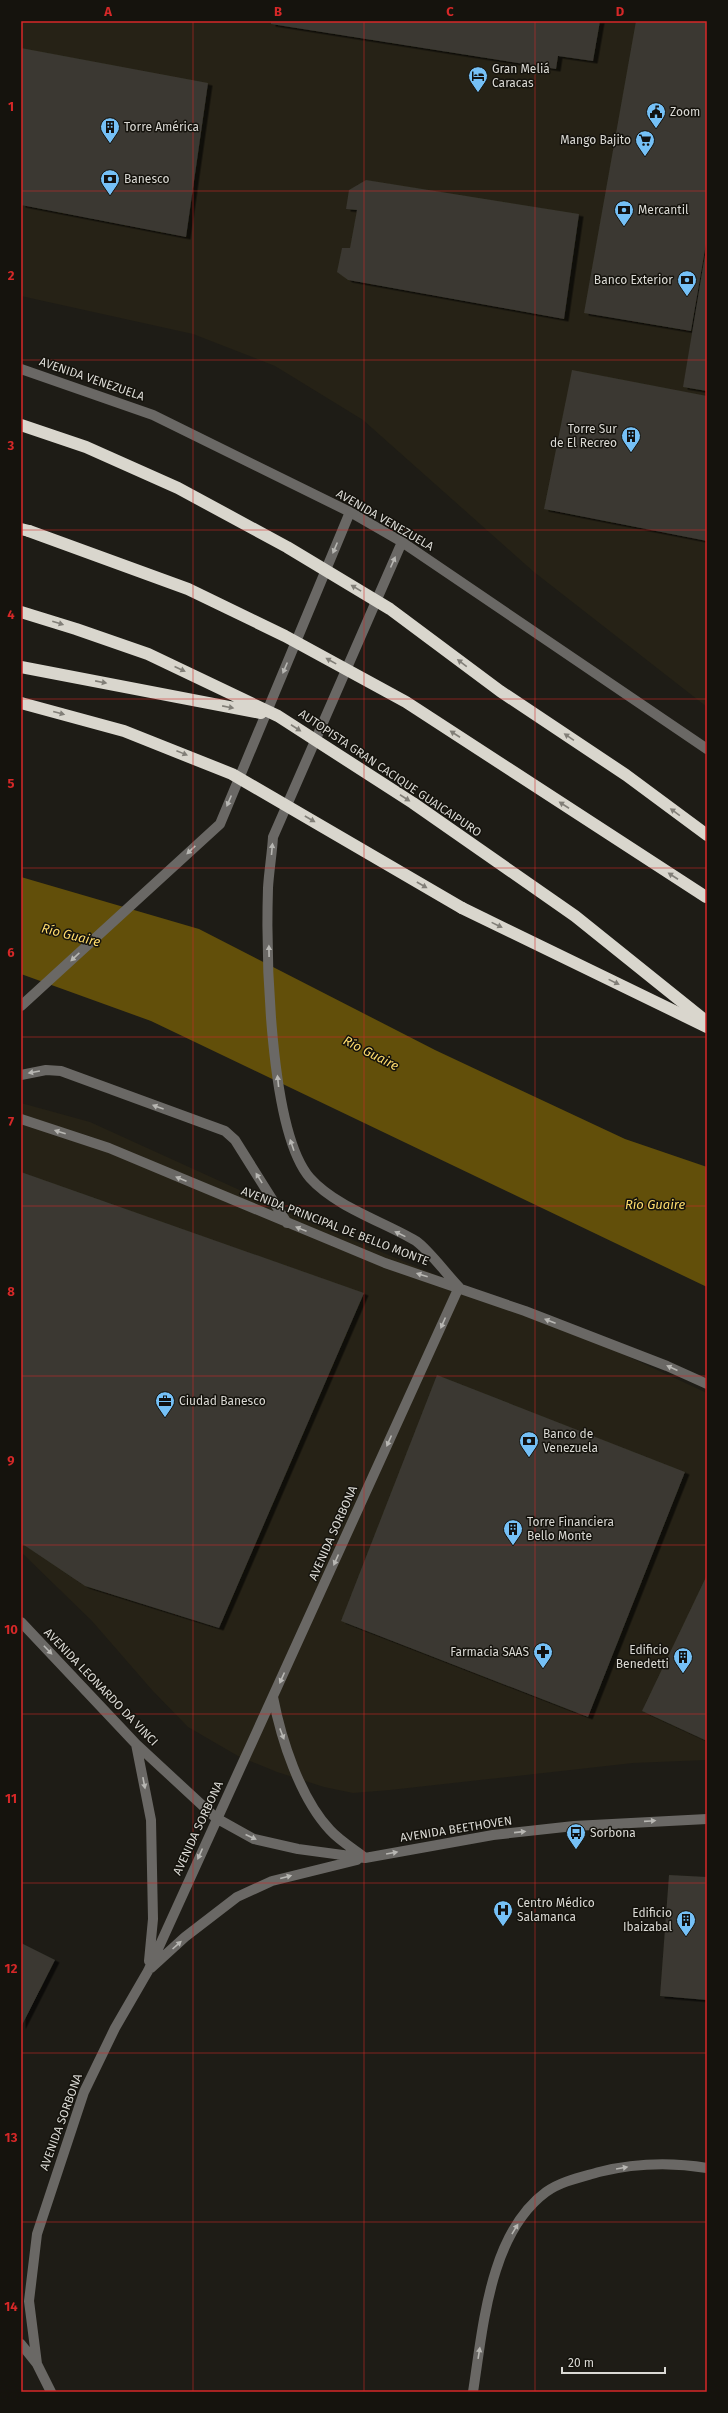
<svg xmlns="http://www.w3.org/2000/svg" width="728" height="2413" font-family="'Fira Sans',sans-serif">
<defs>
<filter id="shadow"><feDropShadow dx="4.5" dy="2.5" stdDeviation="0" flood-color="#0009"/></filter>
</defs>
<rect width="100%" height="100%" fill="#1e1c16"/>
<path fill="#262216" d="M21 21H707V707L534 572 363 420 275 366 193 334 21 296Z
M21 1103 90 1122 314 1224 588 1338 707 1393V1760L633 1763 390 1790 353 1793 324 1787 277 1772 238 1756 188 1727 152 1690 92 1621 21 1552Z"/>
<path fill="#624f0a" d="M21 877 199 929 435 1050 625 1139 707 1167V1287L151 1021 21 974Z"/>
<path fill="#3a3830" filter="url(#shadow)" d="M271 21H600L593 61 558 56 556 69 271 24Z
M636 21H707V238L691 331 584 313Z
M21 48 208 83 186 237 21 205Z
M366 180 579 214 564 319 348 280 337 272 342 248H350L357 210 346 209 349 190Z
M706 249H707V391L683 387Z
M572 370 707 396V541L544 509Z
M21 1172 364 1293 219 1628 85 1586 21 1543Z
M437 1375 685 1472 588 1717 341 1621Z
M707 1575V1741L642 1711Z
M669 1875 707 1877V2000L660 1996Z
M21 1943 55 1960 21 2027Z"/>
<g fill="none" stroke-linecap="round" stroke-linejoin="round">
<path stroke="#6a6865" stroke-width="10" d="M21 369 153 415 350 512 402 542 707 749
M402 542 273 837C272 854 269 871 268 888 266 952 269 1131 310 1178 336 1207 384 1222 416 1241 428 1249 448 1276 459 1287
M21 1006 220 824 350 512
M21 1075 46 1070 61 1071 225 1131 235 1140 287 1223
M21 1119 109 1148 385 1263 525 1311 667 1366 707 1384
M21 1622 136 1744 216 1818 254 1839 298 1849 365 1858 493 1835 574 1826 707 1819
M273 1697C281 1739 300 1798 330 1830 339 1840 352 1848 364 1857
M136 1744 151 1820 153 1919 149 1961
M151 1968 185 1937 237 1897 272 1881 357 1860
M21 2344 37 2364
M51 2392 37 2364 29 2301 37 2234 84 2092 115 2028 148 1971 459 1287
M473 2392C483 2329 489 2234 546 2192 561 2181 582 2177 599 2172 636 2163 670 2162 707 2168"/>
<path stroke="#d9d6cd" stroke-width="12" d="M21 529 29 531
M462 908 707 1027"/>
<path stroke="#d9d6cd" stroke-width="12" d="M21 425 86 447 178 488 287 547 390 609 500 691 626 775 707 835
M29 531 188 589 285 636 406 702 706 897
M21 612 76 629 148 654 278 716 413 803 575 916 707 1022
M21 667 261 713
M21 703 124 731 232 774 462 908"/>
</g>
<defs><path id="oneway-solid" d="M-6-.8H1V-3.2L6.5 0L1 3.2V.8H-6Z"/></defs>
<g fill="#b8b7b3">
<use href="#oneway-solid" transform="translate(335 548) rotate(113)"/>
<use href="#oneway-solid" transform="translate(393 562) rotate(-66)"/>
<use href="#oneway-solid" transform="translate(285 668) rotate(113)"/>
<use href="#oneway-solid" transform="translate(229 801) rotate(113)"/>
<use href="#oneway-solid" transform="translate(272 849) rotate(-85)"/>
<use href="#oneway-solid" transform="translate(191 850) rotate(137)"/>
<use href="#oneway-solid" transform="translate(269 951) rotate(-91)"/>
<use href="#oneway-solid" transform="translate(75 957) rotate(137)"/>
<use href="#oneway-solid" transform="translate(34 1072) rotate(170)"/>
<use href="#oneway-solid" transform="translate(278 1081) rotate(-96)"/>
<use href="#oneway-solid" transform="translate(158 1107) rotate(-160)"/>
<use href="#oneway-solid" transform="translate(60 1132) rotate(-162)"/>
<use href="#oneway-solid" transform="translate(292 1145) rotate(-109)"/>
<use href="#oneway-solid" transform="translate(259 1178) rotate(-122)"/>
<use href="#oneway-solid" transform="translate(181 1179) rotate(-157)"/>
<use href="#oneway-solid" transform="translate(301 1229) rotate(-158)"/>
<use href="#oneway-solid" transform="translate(400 1234) rotate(-154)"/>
<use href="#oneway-solid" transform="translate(422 1275) rotate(-162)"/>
<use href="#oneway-solid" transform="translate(550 1321) rotate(-159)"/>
<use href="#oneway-solid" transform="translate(443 1323) rotate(114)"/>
<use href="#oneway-solid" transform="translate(672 1368) rotate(-156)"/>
<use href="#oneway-solid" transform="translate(389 1441) rotate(114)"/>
<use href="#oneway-solid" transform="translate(336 1560) rotate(114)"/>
<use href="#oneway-solid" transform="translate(48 1650) rotate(46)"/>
<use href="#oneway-solid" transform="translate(282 1678) rotate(114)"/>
<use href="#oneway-solid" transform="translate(282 1734) rotate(69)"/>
<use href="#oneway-solid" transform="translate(144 1783) rotate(79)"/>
<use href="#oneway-solid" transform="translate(650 1821) rotate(-4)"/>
<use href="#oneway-solid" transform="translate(520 1832) rotate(-6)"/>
<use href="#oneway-solid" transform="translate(251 1837) rotate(25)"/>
<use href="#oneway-solid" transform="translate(392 1853) rotate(-10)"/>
<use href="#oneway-solid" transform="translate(200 1854) rotate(114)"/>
<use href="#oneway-solid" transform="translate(286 1877) rotate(-15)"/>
<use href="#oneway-solid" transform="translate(177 1945) rotate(-42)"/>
<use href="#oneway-solid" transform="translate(622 2168) rotate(-10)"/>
<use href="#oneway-solid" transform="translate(515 2229) rotate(-59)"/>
<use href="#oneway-solid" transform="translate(479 2353) rotate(-81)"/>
</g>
<g fill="#817e77">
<use href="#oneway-solid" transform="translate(356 588) rotate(-149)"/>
<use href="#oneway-solid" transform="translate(58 623) rotate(17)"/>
<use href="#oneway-solid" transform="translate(331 661) rotate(-151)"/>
<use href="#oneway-solid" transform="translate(462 663) rotate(-143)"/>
<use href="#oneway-solid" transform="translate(180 669) rotate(25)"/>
<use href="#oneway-solid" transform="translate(101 682) rotate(11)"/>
<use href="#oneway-solid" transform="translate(228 707) rotate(11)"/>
<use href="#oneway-solid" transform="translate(59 713) rotate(15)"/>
<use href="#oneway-solid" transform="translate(296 728) rotate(33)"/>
<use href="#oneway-solid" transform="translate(455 734) rotate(-147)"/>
<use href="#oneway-solid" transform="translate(569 737) rotate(-146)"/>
<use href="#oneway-solid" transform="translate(182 753) rotate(22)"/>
<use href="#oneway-solid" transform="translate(405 798) rotate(33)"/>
<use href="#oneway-solid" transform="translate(564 805) rotate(-147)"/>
<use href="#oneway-solid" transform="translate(675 812) rotate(-144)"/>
<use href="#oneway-solid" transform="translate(310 819) rotate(30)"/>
<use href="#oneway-solid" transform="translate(673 876) rotate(-147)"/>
<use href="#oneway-solid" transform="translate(422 885) rotate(30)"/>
<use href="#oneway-solid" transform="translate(497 925) rotate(26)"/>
<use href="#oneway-solid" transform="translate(614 982) rotate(26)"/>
</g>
<path fill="none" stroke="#d62828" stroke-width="1" stroke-opacity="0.55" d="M193 21V2392M364 21V2392M535 21V2392M21 191H707M21 360H707M21 530H707M21 699H707M21 868H707M21 1037H707M21 1206H707M21 1376H707M21 1545H707M21 1714H707M21 1883H707M21 2053H707M21 2222H707"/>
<defs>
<g id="hotel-pin" transform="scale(1)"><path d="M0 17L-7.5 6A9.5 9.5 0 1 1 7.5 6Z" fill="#75c0f6" stroke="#15130d"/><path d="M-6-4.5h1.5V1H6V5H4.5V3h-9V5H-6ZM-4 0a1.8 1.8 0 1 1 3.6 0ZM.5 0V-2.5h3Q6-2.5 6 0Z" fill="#111"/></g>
<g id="civic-pin" transform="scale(1)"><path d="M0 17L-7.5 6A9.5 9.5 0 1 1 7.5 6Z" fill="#75c0f6" stroke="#15130d"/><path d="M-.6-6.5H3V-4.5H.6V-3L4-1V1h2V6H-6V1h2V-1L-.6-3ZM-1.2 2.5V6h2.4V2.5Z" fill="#111"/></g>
<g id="building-pin" transform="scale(1)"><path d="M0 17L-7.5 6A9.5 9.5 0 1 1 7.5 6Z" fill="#75c0f6" stroke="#15130d"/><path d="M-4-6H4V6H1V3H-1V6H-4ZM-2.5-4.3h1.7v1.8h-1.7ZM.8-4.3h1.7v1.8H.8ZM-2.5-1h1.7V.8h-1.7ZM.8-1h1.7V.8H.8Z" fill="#111"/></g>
<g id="supermarket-pin" transform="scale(1)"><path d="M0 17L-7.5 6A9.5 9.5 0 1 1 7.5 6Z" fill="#75c0f6" stroke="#15130d"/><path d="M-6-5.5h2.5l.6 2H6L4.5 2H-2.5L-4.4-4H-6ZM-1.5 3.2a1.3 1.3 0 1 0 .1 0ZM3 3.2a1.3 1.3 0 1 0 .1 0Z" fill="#111"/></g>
<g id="bank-pin" transform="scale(1)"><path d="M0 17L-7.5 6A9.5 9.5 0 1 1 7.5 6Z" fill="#75c0f6" stroke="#15130d"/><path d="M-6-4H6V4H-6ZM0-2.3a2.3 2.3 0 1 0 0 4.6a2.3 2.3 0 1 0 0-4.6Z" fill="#111"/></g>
<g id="office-pin" transform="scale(1)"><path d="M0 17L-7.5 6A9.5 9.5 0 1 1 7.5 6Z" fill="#75c0f6" stroke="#15130d"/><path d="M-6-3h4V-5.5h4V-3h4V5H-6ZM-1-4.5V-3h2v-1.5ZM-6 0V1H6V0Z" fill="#111"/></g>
<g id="pharmacy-pin" transform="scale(1)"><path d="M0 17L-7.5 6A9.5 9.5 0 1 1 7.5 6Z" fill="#75c0f6" stroke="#15130d"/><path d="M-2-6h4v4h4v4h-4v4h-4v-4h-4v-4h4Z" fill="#111"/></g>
<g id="bus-pin" transform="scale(1)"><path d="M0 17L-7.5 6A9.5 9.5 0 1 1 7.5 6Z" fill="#75c0f6" stroke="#15130d"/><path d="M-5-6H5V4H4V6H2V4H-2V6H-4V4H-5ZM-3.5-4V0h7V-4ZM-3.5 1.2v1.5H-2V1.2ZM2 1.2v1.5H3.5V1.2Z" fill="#111"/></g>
<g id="hospital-pin" transform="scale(1)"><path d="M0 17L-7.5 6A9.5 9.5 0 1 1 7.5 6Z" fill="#75c0f6" stroke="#15130d"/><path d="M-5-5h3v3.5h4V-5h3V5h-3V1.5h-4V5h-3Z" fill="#111"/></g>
</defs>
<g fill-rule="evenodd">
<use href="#hotel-pin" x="478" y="76"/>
<use href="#civic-pin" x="656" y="112"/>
<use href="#building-pin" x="110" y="127"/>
<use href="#supermarket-pin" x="645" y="140"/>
<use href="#bank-pin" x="110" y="179"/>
<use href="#bank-pin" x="624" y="210"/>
<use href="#bank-pin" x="687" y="280"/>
<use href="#building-pin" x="631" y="436"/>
<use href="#office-pin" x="165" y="1401"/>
<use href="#bank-pin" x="529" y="1441"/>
<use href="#building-pin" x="513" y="1529"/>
<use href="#pharmacy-pin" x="543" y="1652"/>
<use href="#building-pin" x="683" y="1657"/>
<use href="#bus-pin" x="576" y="1833"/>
<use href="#hospital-pin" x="503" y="1910"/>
<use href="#building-pin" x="686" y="1920"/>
</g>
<g text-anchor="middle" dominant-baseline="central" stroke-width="3" stroke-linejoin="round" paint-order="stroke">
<g font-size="12" fill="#dad9d4" stroke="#15130d" text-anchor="start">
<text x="492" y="69">Gran Meliá<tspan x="492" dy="14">Caracas</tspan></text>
<text x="670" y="112">Zoom</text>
<text x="124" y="127">Torre América</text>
<text x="631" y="140" text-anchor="end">Mango Bajito</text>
<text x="124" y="179">Banesco</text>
<text x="638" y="210">Mercantil</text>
<text x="673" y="280" text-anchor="end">Banco Exterior</text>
<text x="617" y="429" text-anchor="end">Torre Sur<tspan x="617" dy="14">de El Recreo</tspan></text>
<text x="179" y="1401">Ciudad Banesco</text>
<text x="543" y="1434">Banco de<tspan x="543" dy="14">Venezuela</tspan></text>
<text x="527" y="1522">Torre Financiera<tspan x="527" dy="14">Bello Monte</tspan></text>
<text x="669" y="1650" text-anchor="end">Edificio<tspan x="669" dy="14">Benedetti</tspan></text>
<text x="529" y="1652" text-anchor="end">Farmacia SAAS</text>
<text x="590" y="1833">Sorbona</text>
<text x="517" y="1903">Centro Médico<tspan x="517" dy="14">Salamanca</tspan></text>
<text x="672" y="1913" text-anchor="end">Edificio<tspan x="672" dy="14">Ibaizabal</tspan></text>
</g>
<g font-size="12" fill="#dad9d4" stroke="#15130d">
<text transform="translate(92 379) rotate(19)">AVENIDA VENEZUELA</text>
<text transform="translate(385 520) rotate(30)">AVENIDA VENEZUELA</text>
<text transform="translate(390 773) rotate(34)">AUTOPISTA GRAN CACIQUE GUAICAIPURO</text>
<text transform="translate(335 1226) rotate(21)">AVENIDA PRINCIPAL DE BELLO MONTE</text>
<text transform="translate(333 1533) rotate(-66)">AVENIDA SORBONA</text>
<text transform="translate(101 1687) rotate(46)">AVENIDA LEONARDO DA VINCI</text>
<text transform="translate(198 1828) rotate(-65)">AVENIDA SORBONA</text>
<text transform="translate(456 1829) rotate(-9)">AVENIDA BEETHOVEN</text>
<text transform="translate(61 2122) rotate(-70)">AVENIDA SORBONA</text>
</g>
<g font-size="13" font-style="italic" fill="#fedb6c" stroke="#15130d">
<text transform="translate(71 935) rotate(14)">Río Guaire</text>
<text transform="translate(371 1053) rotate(27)">Río Guaire</text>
<text x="655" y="1204">Río Guaire</text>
</g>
</g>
<rect width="728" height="2413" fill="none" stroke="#15130d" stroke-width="44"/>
<path d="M562 2367v6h103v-6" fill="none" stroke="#dad9d4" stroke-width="2"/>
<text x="568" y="2367" font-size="12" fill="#dad9d4" stroke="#15130d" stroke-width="3" paint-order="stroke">20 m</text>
<rect x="22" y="22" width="684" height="2369" fill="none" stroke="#d62828" stroke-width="1.5"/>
<g font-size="13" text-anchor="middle" font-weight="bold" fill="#d62828">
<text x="108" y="16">A</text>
<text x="278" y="16">B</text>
<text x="450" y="16">C</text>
<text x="620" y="16">D</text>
<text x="11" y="111">1</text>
<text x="11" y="280">2</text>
<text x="11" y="450">3</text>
<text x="11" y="619">4</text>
<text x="11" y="788">5</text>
<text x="11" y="957">6</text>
<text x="11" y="1126">7</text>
<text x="11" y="1296">8</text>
<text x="11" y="1465">9</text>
<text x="11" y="1634">10</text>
<text x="11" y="1803">11</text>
<text x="11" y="1973">12</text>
<text x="11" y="2142">13</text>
<text x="11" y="2311">14</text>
</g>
</svg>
